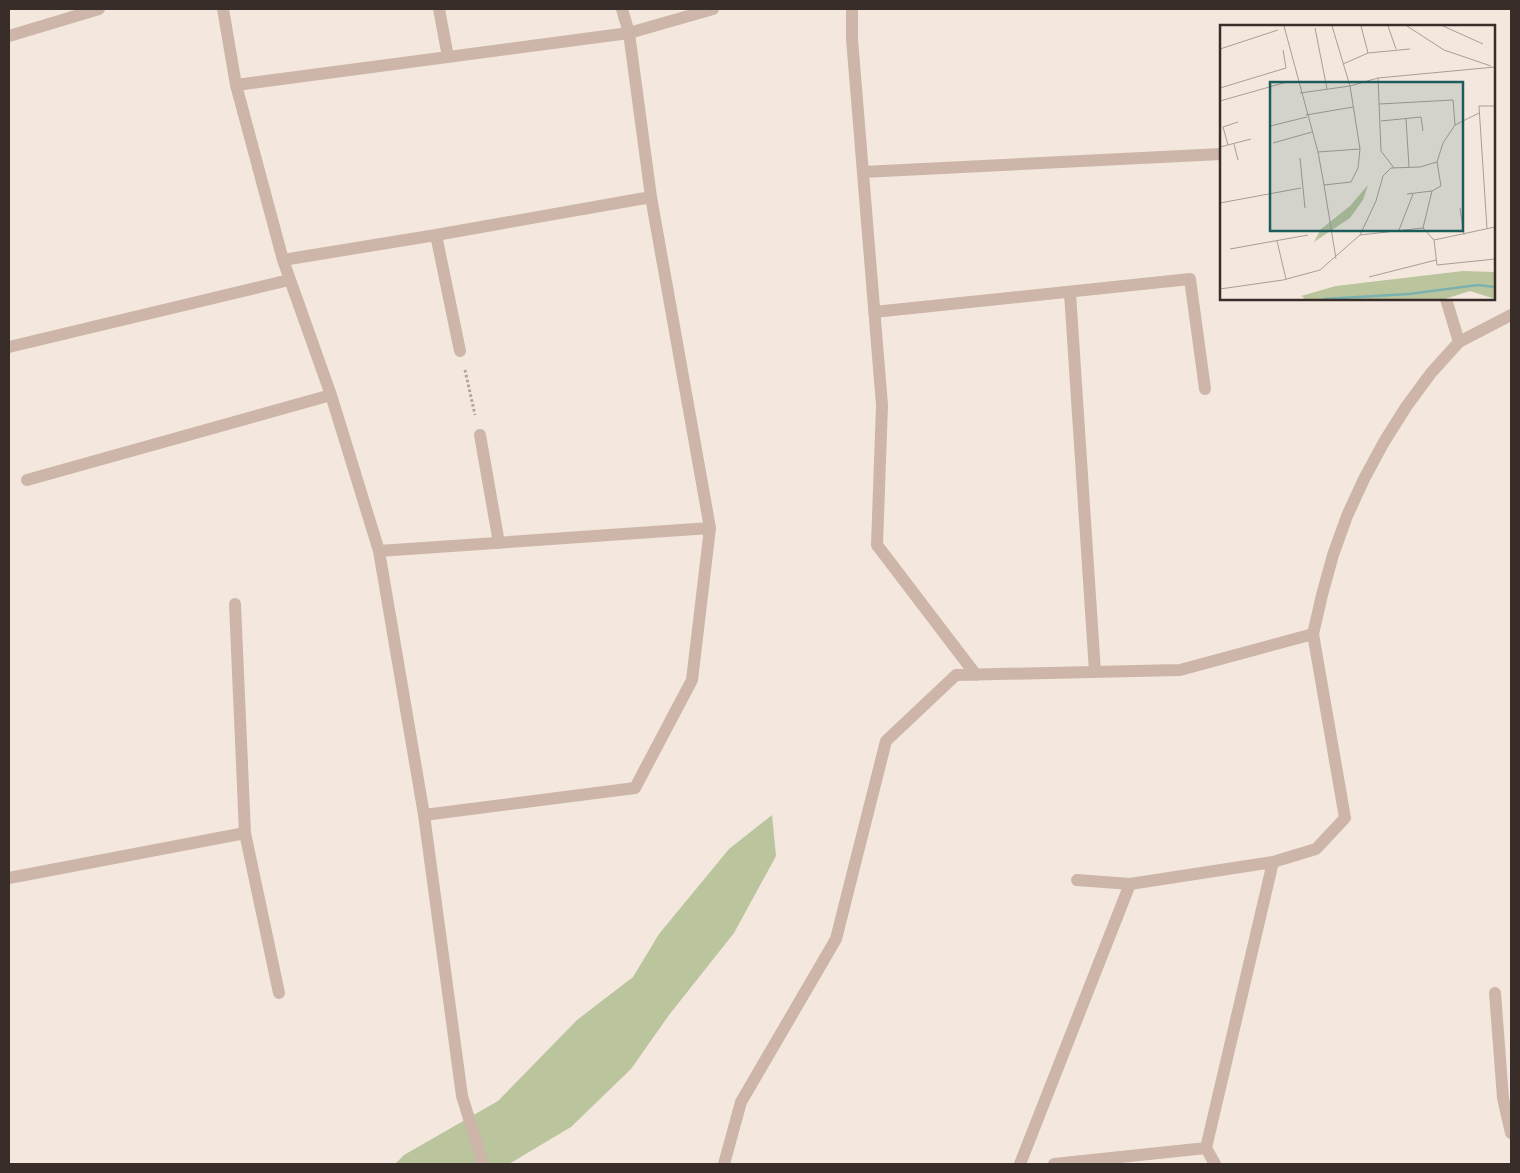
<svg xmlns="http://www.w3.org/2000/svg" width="1520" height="1173" font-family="Jost,sans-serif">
<rect width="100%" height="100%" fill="#f4e8de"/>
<path fill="#bac49d" d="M772 815 776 856 734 933 669 1015 631 1069 571 1127 509 1164H395L404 1155 498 1101 577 1020 633 977 659 934 729 849Z"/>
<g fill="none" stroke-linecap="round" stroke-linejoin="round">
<path stroke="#b9a093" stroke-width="3" stroke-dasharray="2.5 2.5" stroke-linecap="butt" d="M465 370 475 415"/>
<path stroke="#cdb6a9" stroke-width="12" d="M223 9 236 85 283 260 331 395 379 551 424 815
M439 9 448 57
M852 9V39L882 405 877 545 976 675
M9 36 99 9
M236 85 629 33 713 9
M863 172 1221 154
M436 235 460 351
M283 260 436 235 651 197
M1070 293 1095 672
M1446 299 1459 342
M874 312 1190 279 1205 389
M9 347 289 280
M480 435 499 543
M27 480 331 395
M379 551 710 528
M235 604 245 833 279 993
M9 878 245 833
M1077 880 1130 884 1273 862 1316 849 1345 818 1313 634 1322 595 1333 555 1347 516 1364 479 1384 442 1406 407 1431 373 1459 342 1511 315
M1495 993 1503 1098 1511 1133
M1206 1148 1273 862
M483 1164 462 1096 424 815 635 788 692 680 710 528 651 197 629 33 622 9
M724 1164 741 1102 836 939 886 741 956 675 1180 670 1313 634
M1020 1164 1130 884
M1054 1164 1206 1148 1215 1164"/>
</g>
<g transform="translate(1220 25)">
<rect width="275" height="275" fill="#f4e8de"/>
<path d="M148 160 143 175 130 193 94 217 101 204 130 181ZM243 246 275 247V274L250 266 225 274H82L85 273 81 271 116 261Z" fill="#bac49d"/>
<path fill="none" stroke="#7bb2b0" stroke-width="2.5" d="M104 274 189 269 258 260 275 262"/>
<path fill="none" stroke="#a99d96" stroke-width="1" d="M64 1 98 127 104 160M112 1 130 61 140 124 138 143 131 157 104 160 116 234M141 1 148 28M168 1 176 24M187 1 224 25 271 41M223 1 263 19M95 3 107 64M0 24 58 5M123 39 148 28 190 24M158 53 161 126 174 143M0 63 66 43 63 25M80 68 130 61 158 53 275 42M0 76 67 57M159 79 233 75 235 100M86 90 133 82M186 94 189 142M161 96 201 92 203 106M50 101 87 92M53 118 92 107M14 119 18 135M8 120 3 102 18 97M0 122 31 114M98 127 140 124M80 133 85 183M187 169 212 166 221 161 217 137 223 118 235 100 259 88M0 178 81 163M240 183 244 210M275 202 214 215 217 240 275 234M203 203 212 166M267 204 259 81H275M179 205 193 169M140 210 156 176 163 151 171 143 200 142 217 137M57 216 66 254M10 224 88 210M149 252 216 235M0 264 63 255 100 245 140 210 203 203 214 215"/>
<path fill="#1c5d5c" fill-opacity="0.15" stroke="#1c5d5c" stroke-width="2.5" d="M50 57H243V206H50Z"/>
<rect width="275" height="275" fill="none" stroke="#392d29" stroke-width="2.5"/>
</g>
<rect width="1520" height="1173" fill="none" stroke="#392d29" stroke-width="20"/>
</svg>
